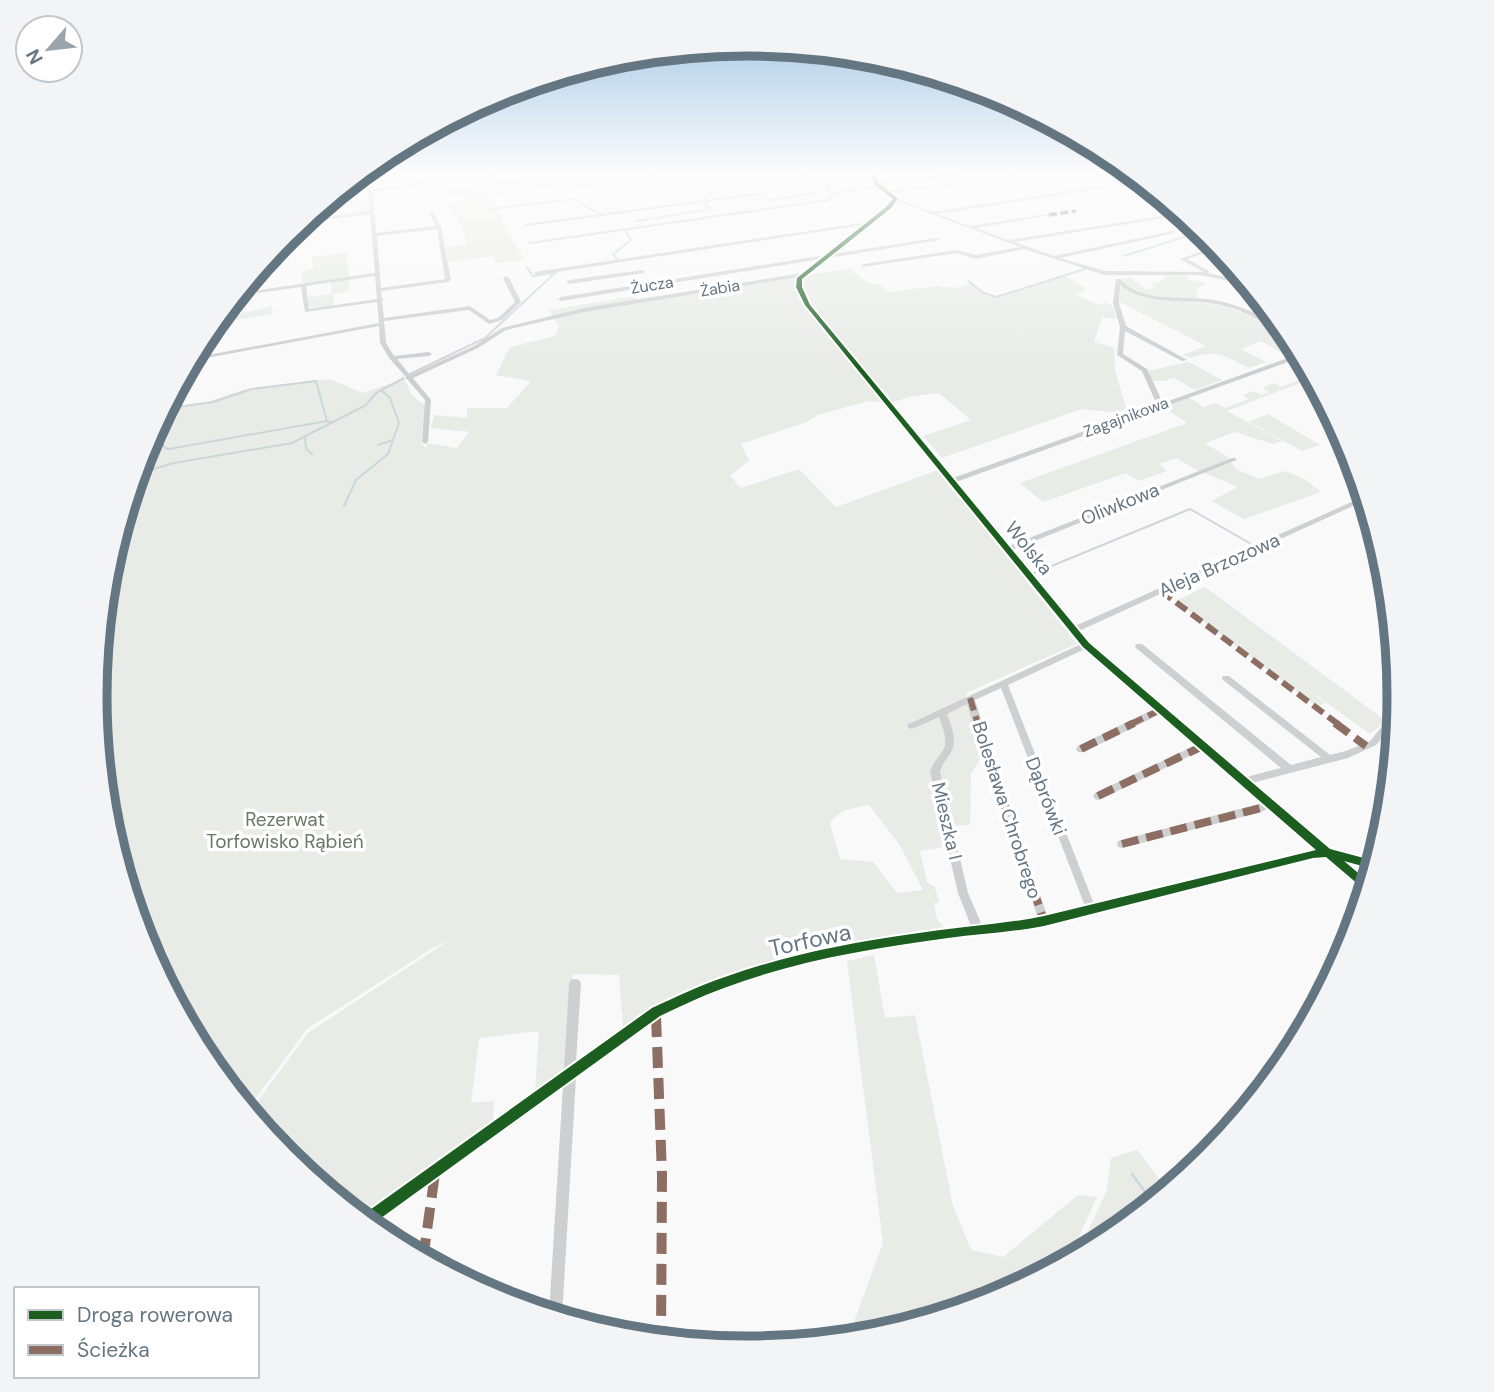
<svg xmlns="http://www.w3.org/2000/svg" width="1494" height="1392" font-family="'DM Sans',sans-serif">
<rect width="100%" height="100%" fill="#f9f9f9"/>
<path fill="#e8ebe6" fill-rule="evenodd" d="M540 176 544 182 554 181 558 187 489 196 524 260 497 263 493 256 449 262 446 247 467 245 460 224 446 203 465 200 462 195 449 196 446 187Z
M367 198 370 212 354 214 353 207 337 209 338 216 317 218 315 211 324 203Z
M346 252 349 277 303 284 302 271 313 269 312 257Z
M851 268C860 277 866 285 880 284L888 292 937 286 954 288 970 284 983 293 996 297 1065 276 1087 289 1076 295 1100 305 1104 302 1113 306 1116 319 1102 317 1094 342 1114 348 1115 370 1126 408 1118 413 1082 409 942 458 923 436 971 420 939 393 908 397 892 403 868 401 818 415 807 422 741 444 749 460 730 476 741 488 799 469 836 507 938 470 1077 644 968 692 966 696 984 753 971 774 970 825 943 826 939 831 944 847 920 851 927 882 935 887 939 902 934 904 937 919 944 927C887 936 831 948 775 963 718 978 671 990 623 1027L619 975 573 974 566 1069 535 1094 539 1031 479 1038 471 1103 494 1101 493 1125 360 1219 286 1157 249 1113 308 1033 448 941 434 947 307 1029 247 1110 204 1058 144 945 107 823 95 696 107 568 145 446 165 408 210 401 246 389 317 380H332L363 393 404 379 412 395 425 406 421 443 426 448 427 443 457 448 469 432 431 428 434 415 467 418V408H507L531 381 496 375 510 347 555 336 559 327 549 310 635 296 639 302ZM869 805 899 844 923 890 897 893 873 862 840 859 830 824C838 809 853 808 869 805Z
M1166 275 1188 276 1189 280 1207 283 1198 288 1196 297 1200 300 1148 297 1225 306 1286 330 1300 353 1289 357 1261 341 1241 349 1266 362 1249 368C1224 355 1217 349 1190 358L1183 355 1206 346 1120 302V286L1127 288 1121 280 1130 277 1147 290 1155 286 1151 282 1159 283Z
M349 279 350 291 333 294 334 306 309 308 308 297 332 294 331 282Z
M237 304 235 315 272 306 273 314 212 324 228 306Z
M1189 362 1222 380 1195 390 1174 378 1164 381H1153L1147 371Z
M1312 375 1313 378 1227 411 1282 441 1273 444 1235 432 1205 443 1229 458 1236 469 1259 479 1286 471 1306 480 1321 492 1244 519 1211 501 1238 487 1197 470 1176 458 1159 464 1167 471 1138 481 1126 473 1043 502 1020 483 1187 423 1162 406 1188 397 1204 407 1216 403 1225 408 1249 399 1243 395 1253 391 1261 395 1269 392 1263 388 1274 383 1281 387Z
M1268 414 1320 445 1302 451 1249 422Z
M1205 587 1386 721 1370 734 1302 685 1325 703 1317 707 1176 601Z
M874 955 885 1018 915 1015 953 1206 971 1250 1003 1257 1078 1195 1097 1197 1068 1261 996 1299 874 1336 848 1338 883 1243 847 961Z
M1137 1150 1168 1190 1109 1239 1083 1252 1081 1246 1107 1190 1111 1158Z"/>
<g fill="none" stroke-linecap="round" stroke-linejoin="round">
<path stroke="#ced6d9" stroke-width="2" d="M809 177 828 181
M832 182H851
M883 185 971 173
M702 201 716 189 804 175
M589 208 601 214
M491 209 573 199 587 207
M636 221 711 209 703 202
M1124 256 1203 231
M617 259 613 254 631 240 625 230
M527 267 533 276 552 273
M968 281 984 293 996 297 1085 269
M410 374 485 338 556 272
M164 409 213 402 252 389 316 381 327 421 332 422
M154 428 165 448 169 449 327 421
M305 438 306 449 312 454
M378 445 393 440
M136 474 174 463 292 443 366 405 376 393 404 378
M344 506 356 480 388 454 399 423 390 398 381 390
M1032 574 1190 509 1253 545"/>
<path stroke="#ced6d9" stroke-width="2.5" d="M1132 1174 1153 1203"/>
<path fill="#cecfd0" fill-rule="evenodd" d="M367 173H371L373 189 506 173H515L373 192 376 233 436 226 429 213 433 212 441 227 451 280 448 282 381 291 382 299 384 300 382 301 384 318 470 306 490 320 498 318 515 302 503 278 506 276 509 278 521 302 502 320 489 324 469 310 384 321 386 343 394 356 429 352 432 354 429 356 397 359 410 375 474 346 502 328 584 308 803 273 821 259 561 301 558 299 561 297 826 255 864 225 537 275 535 274V272L868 222 886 207 894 199 879 187 834 195 832 200 830 201 530 244 528 243 530 242 828 199 830 193 876 185 872 178 833 179 832 189 828 192 772 201 757 195 527 226 525 225V224L757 193 772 199 825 190 828 188 829 177 872 176 871 173H875L878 183 954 173H963L881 185 889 191 1026 173H1035L892 193 903 201 932 212 1141 180 1144 182 937 214 970 226 1049 214 1051 215 976 228 1008 240 1181 213 1184 215 1014 242 1054 256 1173 231H1175V233L1060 258 1105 271 1204 272 1180 259 1217 246 1219 248 1187 259 1209 271 1208 273 1247 282 1250 285 1200 275H1105L1024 249 976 259 957 253 862 267 861 266 864 264 957 250 976 255 1020 247 897 201 890 209 833 254 937 238H939V240L829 258 802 279V287L810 305 953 478 1157 405 1142 371 1117 355 1120 327 1113 303 1116 279H1120C1142 303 1178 296 1207 299 1226 301 1243 308 1260 315 1269 320 1281 323 1288 332 1265 325 1245 310 1221 305 1187 297 1150 308 1120 285L1119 303 1126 326 1187 360 1182 361 1125 331 1123 354 1147 369 1163 403 1299 354 1302 357 956 482 1009 546 1232 458H1236V460L1012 550 1075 626 1365 496 1366 500 1079 631 1089 643 1246 777 1281 768 1136 648 1135 646 1136 644H1142L1291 765 1321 757 1223 680 1222 678 1223 676H1229L1330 755 1346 751 1370 741 1394 712 1398 711 1397 720 1376 745 1348 758 1252 783 1330 849 1375 861 1373 869 1344 861 1369 882 1366 891 1326 857 1313 858 1044 926 979 936 976 935 949 938 874 950 798 965 761 975 726 987 694 999 660 1016 576 1077 562 1318 549 1314 563 1086 370 1226 360 1217 564 1071 569 984 571 980 575 979 579 980 581 984 576 1062C601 1045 625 1025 651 1009 669 998 690 990 710 983 792 950 883 935 971 926L958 893 930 772C933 761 942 755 945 746 947 737 942 726 939 717L912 729 909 728 907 726 909 724 1081 644 806 306 796 287V279L798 277 584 312 506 330 478 348 413 378 431 400 428 442 425 444 422 442 425 400 408 380 406 379V377L390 359 380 343 379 326 190 361 192 358 379 323 377 302 305 312 301 287 235 296 238 293 375 273 370 214 300 223 304 220 370 211ZM437 229 445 279 381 288 377 236ZM375 276 377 299 309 309 306 286ZM1085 649 1154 709 1078 746 1076 749 1078 752H1084L1160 714 1196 745 1095 793 1093 796 1095 799 1098 800 1101 799 1202 750 1262 803 1122 840 1118 841 1117 844 1118 847 1122 848 1261 812 1269 808 1316 850 1094 904 1008 685ZM1001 688 1085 906 1047 915 1001 782 975 700ZM967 704 992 782 1038 918 982 925 968 893 940 772C942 764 947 759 951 752 958 740 951 726 947 714Z
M666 173H675L564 188 562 187Z
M277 259 280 261 279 262 262 264 264 261Z
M642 270 644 271V273L569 284 566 282 569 280Z"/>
<path stroke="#8d6e63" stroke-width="3.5" stroke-dasharray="8 3.5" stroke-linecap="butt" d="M1049 215 1076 211"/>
<path stroke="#8d6e63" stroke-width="6" stroke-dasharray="13 6" stroke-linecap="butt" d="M1161 591 1338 724
M970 698 978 724
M1131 724 1160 710"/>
<path stroke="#8d6e63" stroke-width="8" stroke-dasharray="17 8" stroke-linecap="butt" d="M977 723 1044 921
M1335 723 1366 746
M1081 749 1134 723
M1098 796 1203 746
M1122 844 1261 808 1270 803
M656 1012V1018"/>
<path stroke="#8d6e63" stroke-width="10" stroke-dasharray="21 10" stroke-linecap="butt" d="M656 1016 662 1175 661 1340
M423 1259 435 1173"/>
<g stroke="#fff" stroke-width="4">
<path id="cycleway" d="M871 173H875L878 182 898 199 890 209 802 279V287L810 305 1089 643 1330 849 1375 861 1373 869 1344 861 1369 882 1366 891 1326 857 1313 858 1044 926C1012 932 980 934 948 938 873 948 795 961 724 988 702 996 681 1006 660 1016L370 1226 360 1217 652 1008C676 997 700 985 725 977 786 955 849 943 912 934 956 927 1000 925 1044 916L1316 850 1083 647 805 305 796 287 797 278 886 207 893 199 874 184Z"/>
</g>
<use href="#cycleway" fill="#1b5e20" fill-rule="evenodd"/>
</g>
<linearGradient id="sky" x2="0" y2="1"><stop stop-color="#9dc2e2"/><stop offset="0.47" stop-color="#fcfcfc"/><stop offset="1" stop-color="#fcfcfc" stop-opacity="0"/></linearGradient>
<rect width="1494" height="367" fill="url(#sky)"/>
<g text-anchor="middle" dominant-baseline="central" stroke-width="7" stroke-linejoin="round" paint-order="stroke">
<g font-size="16" fill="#657683" stroke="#fff">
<text transform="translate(652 285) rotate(-9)">Żucza</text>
<text transform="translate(720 288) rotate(-9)">Żabia</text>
<text transform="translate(1126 417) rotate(-20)">Zagajnikowa</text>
</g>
<g font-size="19" fill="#657683" stroke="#fff">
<text transform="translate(1120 504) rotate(-22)">Oliwkowa</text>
<text transform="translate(1029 548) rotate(51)">Wolska</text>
<text transform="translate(1219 565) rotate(-24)">Aleja Brzozowa</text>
<text transform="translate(1046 796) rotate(69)">Dąbrówki</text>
<text transform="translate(1007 810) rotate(72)">Bolesława Chrobrego</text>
<text transform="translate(947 821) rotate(77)">Mieszka I</text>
</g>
<g font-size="19" fill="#687a64" stroke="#fff">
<text x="285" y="819">Rezerwat<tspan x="285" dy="22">Torfowisko Rąbień</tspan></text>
</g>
<g font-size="23" fill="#657683" stroke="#fff">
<text transform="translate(810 940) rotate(-12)">Torfowa</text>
</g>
</g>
<path d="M0 0H1494V1392H0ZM107 696a640 640 0 1 1 1280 0a640 640 0 1 1-1280 0Z" fill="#f3f4f5" fill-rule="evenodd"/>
<path fill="none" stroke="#657683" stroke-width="9" d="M107 696a640 640 0 1 1 1280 0a640 640 0 1 1-1280 0Z"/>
<rect x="14" y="1287" width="245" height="91" fill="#ffffff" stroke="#c1c8cd" stroke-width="2"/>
<rect x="28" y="1310" width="35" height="10" fill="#1b5e20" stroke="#c1c8cd" stroke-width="2"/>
<text x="77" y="1322" font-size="21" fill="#657683">Droga rowerowa</text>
<rect x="28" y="1345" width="35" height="10" fill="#8d6e63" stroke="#c1c8cd" stroke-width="2"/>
<text x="77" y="1357" font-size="21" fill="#657683">Ścieżka</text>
<g transform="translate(49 49) rotate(242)"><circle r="33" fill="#ffffff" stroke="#c1c8cd" stroke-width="2"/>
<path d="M0-5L12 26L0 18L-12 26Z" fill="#99a4ac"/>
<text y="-10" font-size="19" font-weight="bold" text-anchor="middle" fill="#657683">N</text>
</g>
</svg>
